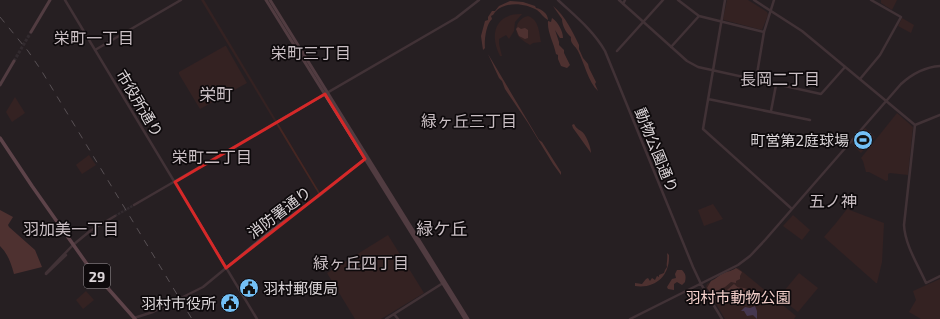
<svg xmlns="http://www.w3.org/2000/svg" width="940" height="319" font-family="'Exo 2','Noto Sans JP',sans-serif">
<rect width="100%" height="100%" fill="#271f23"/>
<path fill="#452622" d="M201 0H204L320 193 319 194 318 193Z
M727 0H748L767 12 768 15 762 30 724 20 723 19Z
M881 0H897L892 10 881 3Z
M522 14 515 22 514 31 509 39 506 35 499 39V44L502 56H500C489 35 495 13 522 14Z
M528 16C539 20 539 32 541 42L533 43 530 45C527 43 523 41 520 38 512 30 518 18 528 16Z
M902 18 914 25 911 33 898 26Z
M225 46H226L247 83 200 109 179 74V72Z
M15 97 25 113 12 122 6 112Z
M897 113 913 127 908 175 890 173 888 174V180L886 181 869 172H866L863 161 861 158Z
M865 128 875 137 861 153 851 143Z
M89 155 96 165 82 174 76 165 77 164Z
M713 204 723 219 704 226 698 210Z
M847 209 884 223 882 262 877 283H876L824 237 836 223Z
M793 215 810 230 802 240 783 226Z
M388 235 424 293 381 319H355L327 273Z
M738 268 796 316 794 319H725L706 287 707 284Z
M799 273 818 288 798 312 779 297Z
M940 279V319H921L909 312 916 300 913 291Z
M86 291 94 300 83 309 76 300Z"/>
<path fill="#7f4842" d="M510 1 523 2 535 6 536 8C542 9 548 14 548 20 544 18 541 13 537 10 525 3 505 1 495 12 494 14 493 15 491 16L492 19C486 24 484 41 485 48L483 50 481 36 485 21 488 20V17L492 11H495L499 6Z
M553 6C566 17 572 31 579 45V49L583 58 588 64 589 68 596 82 595 84 598 91C588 82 584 62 578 51 575 45 570 44 571 37 566 33 562 25 562 19Z
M552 18C558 22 563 31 563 38H560L555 30 559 42V45L564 50V53L570 65 567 68 561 66 558 59V55L556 54C554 43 547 32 548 21L551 22Z
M518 27 521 29 525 28 528 30V38L525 39 519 36 516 29Z
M488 54 539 140 542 142 561 172V175L553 164 528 123 505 89 502 81 499 78Z
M574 124C576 128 578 129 581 131 586 134 591 147 591 153L573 128 572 125Z
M0 210 13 217 8 225 9 227 35 250 42 267 14 274C11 263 8 254 0 246Z
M667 253 669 255C670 276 655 289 635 286V283L642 284 646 279 648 278 650 281 652 278 655 280 657 276 659 277V275L664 273 665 270 667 267C666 264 668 259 667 253Z
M736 268 742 272 740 276V279L736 281V283L731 282 725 287 720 289 716 292 718 297 713 299 711 293 707 288 711 281C716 279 719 275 724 273 729 271 732 271 736 268Z
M677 270H682C686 274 686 277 685 282L682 285 677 282 674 284V290L668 289 667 287 672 279 676 278 675 274Z
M734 284C740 290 740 286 747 289V291L749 290 755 292 754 296 758 299 757 304 754 305V301H752L751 299H749L746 297H743L742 295 740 294 739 292 735 290 731 292 728 291 727 290Z"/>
<path fill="#6a5685" d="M755 306 757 311V319L753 315 747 316 744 311H741L745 307 750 308Z"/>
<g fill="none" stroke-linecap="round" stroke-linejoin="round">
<path stroke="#423a3e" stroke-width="2.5" stroke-dasharray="2.5 1" stroke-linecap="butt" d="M115 216 134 205"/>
<path stroke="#423a3e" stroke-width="3" stroke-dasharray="3 1.5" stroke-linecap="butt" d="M14 61 31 32"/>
<path stroke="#62494e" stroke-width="2.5" d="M65 0 257 319
M558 0C575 16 593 30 605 51L693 267 701 284 722 319
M619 0 687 61 698 67 821 94 845 67
M678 0 699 16 764 32
M725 0 703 129 792 209
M754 0 802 31 915 125
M623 4 625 0
M671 47 699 16
M95 50 181 0
M617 51 663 0
M860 79 880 55 901 17 871 0
M756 80 764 32 774 0
M708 99 810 120
M771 111 776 85
M915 125 904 225C905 245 918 265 926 283L940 276
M915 125 940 115
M134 205 456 18 479 0
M46 273 73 245 90 231 115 216
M46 274 66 255
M394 314 398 319
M134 318 153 312 203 287 272 230 319 196 366 158
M386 319 443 283
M630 319 738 265 750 256 765 240 901 84C912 74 925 67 940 66"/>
<path stroke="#865f66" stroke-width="3" d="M266 0 465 319
M270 0 468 319
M31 32 50 0
M0 85 14 61"/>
<path stroke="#a16f79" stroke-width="3.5" d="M0 138 32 186 89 267 135 319"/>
<path stroke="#938c8f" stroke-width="1" stroke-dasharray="7 7" stroke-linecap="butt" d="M0 17 28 51 41 70 192 319"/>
</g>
<path d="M0 0H940V319H0ZM325 94 365 159 226 268 175 182Z" fill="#271f23" fill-opacity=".55" fill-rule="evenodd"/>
<path fill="none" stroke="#d62828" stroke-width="3" stroke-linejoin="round" d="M325 94 365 159 226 268 175 182Z"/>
<defs>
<g id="stadium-disc" transform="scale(1)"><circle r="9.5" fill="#73c0f6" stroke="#0e0a0c"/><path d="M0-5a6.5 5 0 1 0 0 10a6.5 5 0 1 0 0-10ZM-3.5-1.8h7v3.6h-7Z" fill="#111"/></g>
<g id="civic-disc" transform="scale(1)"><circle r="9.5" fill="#73c0f6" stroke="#0e0a0c"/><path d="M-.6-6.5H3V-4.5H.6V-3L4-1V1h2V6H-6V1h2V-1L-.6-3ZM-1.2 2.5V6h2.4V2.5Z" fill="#111"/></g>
</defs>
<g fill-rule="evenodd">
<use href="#stadium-disc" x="863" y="140"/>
<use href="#civic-disc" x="249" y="288"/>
<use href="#civic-disc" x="230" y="303"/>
</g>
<g text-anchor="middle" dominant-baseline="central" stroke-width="3.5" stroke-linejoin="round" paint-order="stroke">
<rect fill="#0e0a0c" stroke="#9e999c" stroke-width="1" x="84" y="264" width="26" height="24" rx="3"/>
<g font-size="14" font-weight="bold" fill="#dcd6d9">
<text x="97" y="276">29</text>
</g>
<g font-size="15" fill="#dcd6d9" stroke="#0e0a0c">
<text transform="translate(140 103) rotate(59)">市役所通り</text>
<text transform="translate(657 150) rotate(68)">動物公園通り</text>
<text transform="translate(279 212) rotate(-37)">消防署通り</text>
</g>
<g font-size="15" fill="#dcd6d9" stroke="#0e0a0c" text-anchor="end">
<text x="849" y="140">町営第2庭球場</text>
<text x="263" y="288" text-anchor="start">羽村郵便局</text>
<text x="216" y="303">羽村市役所</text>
</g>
<g font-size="15" fill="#f5d0cb" stroke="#0e0a0c">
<text x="738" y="297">羽村市動物公園</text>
</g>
<g font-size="16" fill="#cabfc4" stroke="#0e0a0c">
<text x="94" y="37">栄町一丁目</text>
<text x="311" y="52">栄町三丁目</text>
<text x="780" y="78">長岡二丁目</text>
<text x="469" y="120">緑ヶ丘三丁目</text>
<text x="212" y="156">栄町二丁目</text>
<text x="833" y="200">五ノ神</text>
<text x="71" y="228">羽加美一丁目</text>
<text x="361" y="262">緑ヶ丘四丁目</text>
</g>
<g font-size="17" fill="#cabfc4" stroke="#0e0a0c">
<text x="216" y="94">栄町</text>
<text x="442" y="228">緑ケ丘</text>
</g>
</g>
</svg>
